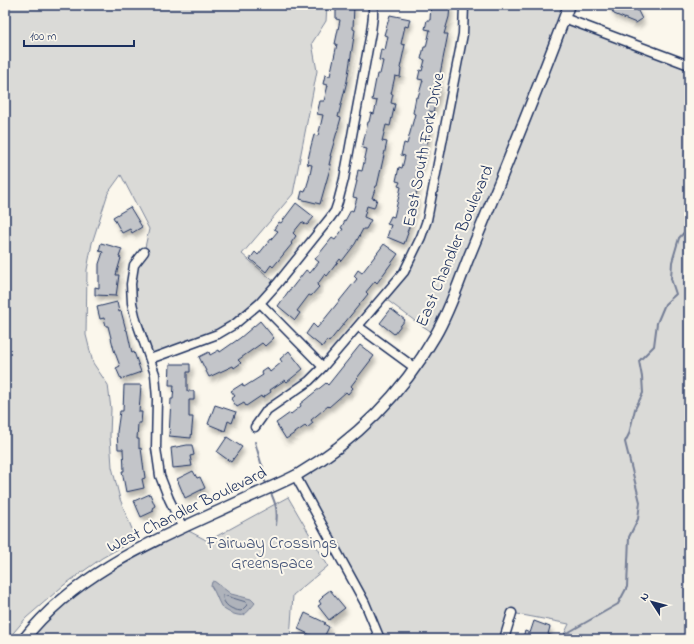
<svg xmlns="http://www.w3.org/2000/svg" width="694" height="644" font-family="'Indie Flower',sans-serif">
<defs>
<filter id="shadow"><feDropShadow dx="2.5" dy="4.5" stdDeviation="2" flood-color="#0004"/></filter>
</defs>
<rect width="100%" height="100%" fill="#fbf7ec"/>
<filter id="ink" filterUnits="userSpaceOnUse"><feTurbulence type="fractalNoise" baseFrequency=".025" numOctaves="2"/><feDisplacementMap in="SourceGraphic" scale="8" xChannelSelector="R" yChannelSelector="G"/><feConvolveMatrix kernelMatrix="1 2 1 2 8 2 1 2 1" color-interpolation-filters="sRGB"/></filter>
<g filter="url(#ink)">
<path fill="#dadad7" stroke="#7a849a" d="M5 5H327L326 21 312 43 317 71 293 194 242 254 277 284 235 324 150 359 136 320 134 265 144 252 149 229 121 175 108 193 92 243 87 270 86 335 93 363 108 385 111 409 110 436 112 467 120 499 136 539 102 558 64 585 26 618 8 639H5Z
M464 5H569L564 18 689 65V639H562L569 624 512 613 504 639H380L296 475 378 413 435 334 415 321 383 297 421 237 462 34Z
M288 497 328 566 293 595 290 639H24L69 593 183 528 208 541Z"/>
<path fill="#afb3bb" stroke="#747e96" d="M214 581 231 594 251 599 255 603C252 607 247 613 244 615 238 617 224 611 221 606 217 599 216 593 211 586L212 582Z"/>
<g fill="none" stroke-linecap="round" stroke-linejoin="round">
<path stroke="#566483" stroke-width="1" d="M223 595 246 602 247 605 241 611C232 610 222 605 223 595Z"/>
<path stroke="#747e96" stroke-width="2" d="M255 442 261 463 263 467 262 476 267 485
M270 491C276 504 278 511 276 525
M569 632 618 604 627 587 629 537 638 519 640 502 625 442 629 434 635 409 643 393 642 377 639 361 654 346 657 323 665 304 676 294 671 279 672 262 679 238 689 227
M564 639 567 633"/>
</g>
<path fill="#c3c5c9" stroke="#1b2f5e" filter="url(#shadow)" d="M336 5H354L353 29 355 30 347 81 338 117 341 118 330 156H331L329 165H331L320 204 300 199 302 191 305 192 309 179 312 165 307 164 311 146 314 135 318 136 323 115 317 114 320 101H324L328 85 323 84 325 75 330 76 337 44H335L340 20 336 19Z
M431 5 450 6 449 17 444 34H448L438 84 440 85 438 96 433 112 429 111 426 124 431 126 421 168H418L415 180 419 182 415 198H417L410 225 407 232 408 233 404 244 387 237 391 225 387 224 391 216 394 217 401 187 398 186 400 182 396 181 399 167 402 168 405 156 401 155 404 143 407 144 415 114 413 113 416 97H418L423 80 418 79 420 70 422 71 425 60 421 59 424 47H426L430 30 425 29 427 20H430Z
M609 5H630V6L637 9 642 19 636 23 614 14Z
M390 15 410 19 408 27 405 26 401 44 405 45 400 68 401 69 400 77 395 76 391 94H393L391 103 395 104 390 126 386 125 382 141 387 142 377 186H376L372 198 377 199 374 208 367 206 364 217 371 220 366 229H363L355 244 342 261 340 259 327 276 325 274 317 285 319 287 311 296 309 295 297 311 300 313 295 320 278 306 290 289H291L306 270 310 273 319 262 315 259 332 238 335 240 343 229 341 228 351 210 353 211 357 198 353 197 357 181H356L358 170 362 171 367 149 362 148 368 122H369L371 113 374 114 377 101 372 100 377 74H380L383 61 379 60 381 49 385 50 388 36 384 35Z
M296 203 314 217 307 225 302 222 293 233 296 236 291 243 292 244 273 267 271 265 266 272 250 259 255 252 258 255 266 245 278 231 274 229 279 222 281 223Z
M130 207 142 227 132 233 130 229 122 233 113 217Z
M101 243 122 249 119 257 121 258 116 275H119L116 296 95 295V287L99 288V264L103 252 99 251Z
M384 244 398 254 377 283 375 281 366 292 368 294 329 342 327 340 322 347 306 334 313 324 317 328 323 321 357 279 354 276 358 270 362 273Z
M117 302 119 312 121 311 126 330H127L132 353 134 352 141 372 121 379 116 368 120 366 114 350 108 326H106L104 318 100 319 97 307Z
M391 309 405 320 394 334 380 323Z
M260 321 274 338 265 346 262 343 238 360 241 363 234 368 233 366 209 377 199 357 209 352 210 355 219 350 220 352 240 338Z
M360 345 374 356 351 386 353 388 348 394 346 392 329 407 328 406 311 420 313 423 307 428 305 426 286 439 276 423 290 413 291 414 301 406 300 404 326 383 328 385Z
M289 351 303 369 287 382 285 380 270 390 271 392 262 398 261 396 246 406 244 403 237 407 231 399 235 396 231 391 242 384 244 387 263 375 261 371 267 367 270 372 282 362 280 359Z
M170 364H190V372H187V391H194V400H189V417H193L191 438 169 436 171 399H173L174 385H169Z
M124 385H141L139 412H142L141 423H138L137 439H139V449L141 448 145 478 142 479 144 488 126 492 122 471H124L123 449H118L117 432 120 411H123Z
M215 405 236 412 232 423 228 421 225 431 208 424Z
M227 437 242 447 231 462 217 452Z
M187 445H192L194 455 190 456 192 466 173 468 171 448Z
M193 471 197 478 200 477 205 488 185 498 177 479Z
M150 494 155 506 152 508 154 511 141 517 134 501Z
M330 590 345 608 329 620 318 606 321 604 319 601 323 597 322 596Z
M305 613 326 623 324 624 329 627 323 639H319L298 629Z
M534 621 550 627 548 634 558 639H522L525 631 530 633Z"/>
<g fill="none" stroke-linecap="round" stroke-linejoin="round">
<g stroke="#1b2f5e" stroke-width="11">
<path id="minor" d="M564 18 689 65
M144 252 134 265 131 284 132 303 136 320 155 374 157 399 156 448 160 476 169 499 183 528
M260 303 323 367
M359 327 415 368
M150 359 218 334 235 324 260 303 277 284 330 218 335 211 338 202 344 179 371 32 373 16V5
M255 427 267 410 309 381 323 367 404 272 421 237 427 220 463 34 464 5
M295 475 365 603 380 639
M504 639 512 613"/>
</g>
<g stroke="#1b2f5e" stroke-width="13">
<path id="major" d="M24 639C80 567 169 535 249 497 265 490 281 483 297 475 355 441 402 394 435 336 449 312 458 285 468 259 478 235 488 210 498 186 522 126 547 66 569 5"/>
</g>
<use href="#minor" stroke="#fbf7ec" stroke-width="8"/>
<use href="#major" stroke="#fbf7ec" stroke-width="10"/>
</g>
</g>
<g text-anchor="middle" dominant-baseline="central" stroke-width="4" stroke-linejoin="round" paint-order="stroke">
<g font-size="17" fill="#1b2f5e" stroke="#fbf7ec">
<text transform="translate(424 150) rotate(-79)">East South Fork Drive</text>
<text transform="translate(455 246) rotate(-67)">East Chandler Boulevard</text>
<text transform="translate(187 510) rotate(-26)">West Chandler Boulevard</text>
</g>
<g font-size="17" fill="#415176" stroke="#fbf7ec">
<text x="272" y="543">Fairway Crossings<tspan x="272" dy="20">Greenspace</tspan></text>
</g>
</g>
<rect width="694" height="644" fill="none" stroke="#fbf7ec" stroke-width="20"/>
<rect x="10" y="10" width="674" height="624" fill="none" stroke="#1b2f5e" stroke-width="1.5" filter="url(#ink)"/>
<g transform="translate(652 602) rotate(306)" stroke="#fbf7ec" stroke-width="3" paint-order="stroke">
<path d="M0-3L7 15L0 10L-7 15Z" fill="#1b2f5e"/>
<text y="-6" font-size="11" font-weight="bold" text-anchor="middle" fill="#1b2f5e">N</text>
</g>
<path d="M24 40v6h110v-6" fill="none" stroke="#1b2f5e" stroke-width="2"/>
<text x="30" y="40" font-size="12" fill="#1b2f5e" stroke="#fbf7ec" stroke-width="3" paint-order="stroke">100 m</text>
</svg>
